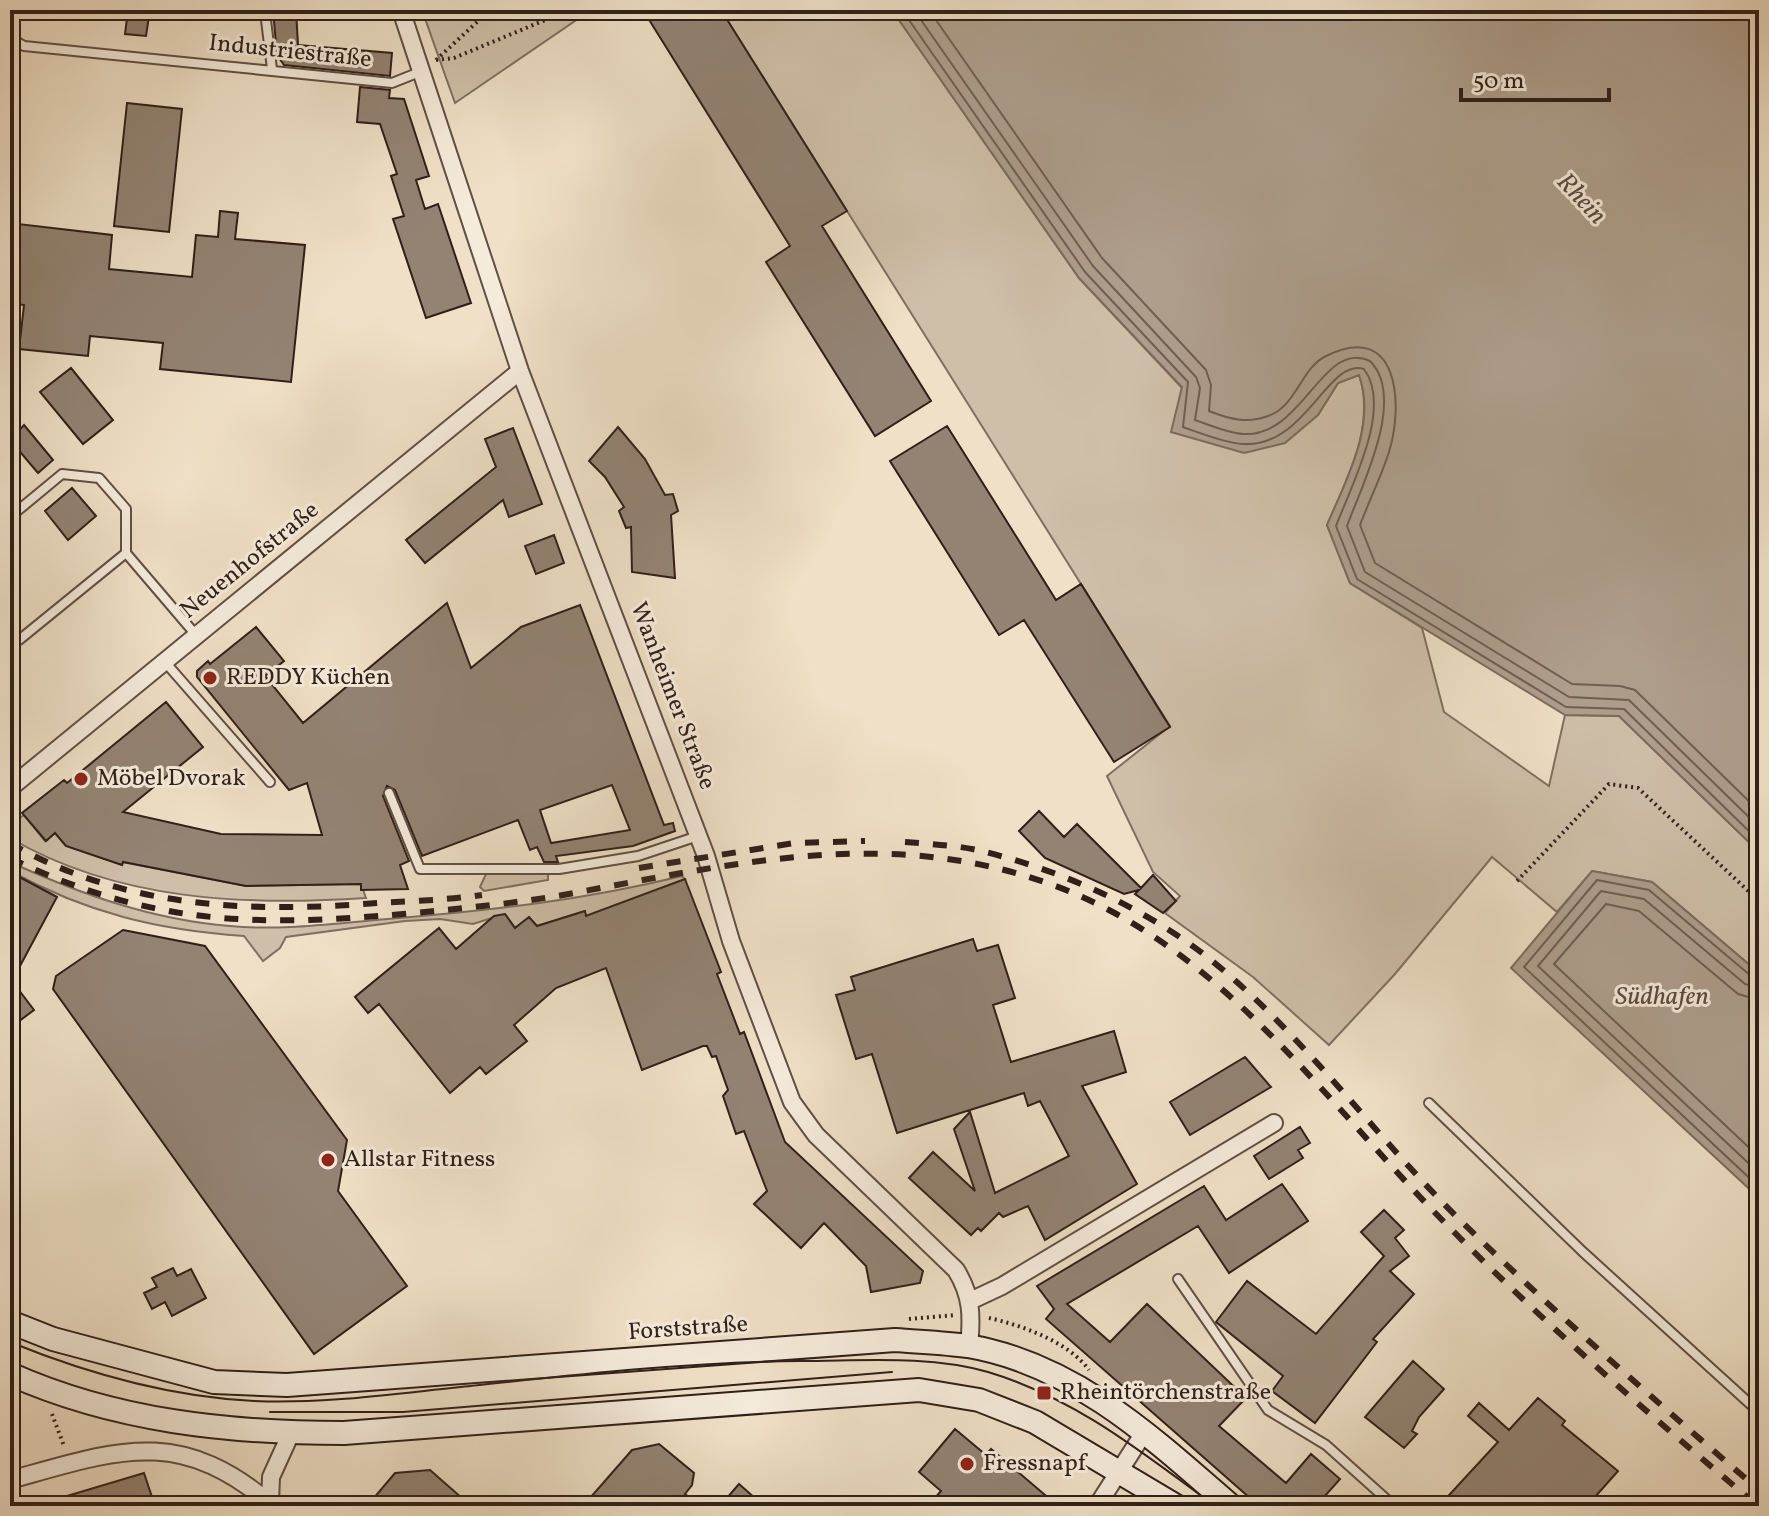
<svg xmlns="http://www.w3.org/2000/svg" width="1769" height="1516" font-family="Vollkorn,serif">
<rect width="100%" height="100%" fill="#efe0c7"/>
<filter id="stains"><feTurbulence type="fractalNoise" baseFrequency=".0025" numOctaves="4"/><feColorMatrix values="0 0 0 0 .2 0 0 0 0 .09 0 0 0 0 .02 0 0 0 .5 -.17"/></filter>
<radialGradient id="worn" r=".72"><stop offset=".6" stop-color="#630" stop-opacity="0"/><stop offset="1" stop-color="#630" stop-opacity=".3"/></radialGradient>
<path fill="#cfbfa9" stroke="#806f61" stroke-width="2" d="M422 10H591L455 103Z
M721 10H892L1079 278 1182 388 1172 432 1318 415 1338 383 1359 375C1376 425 1347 479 1327 525L1350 583 1422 628 1444 712 1549 786 1565 715 1619 716 1759 852V973L1652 882 1592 871 1557 912 1492 857 1395 974 1329 1045 1253 977 1165 913 1180 896 1153 872 1107 776 1170 726Z
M24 815 45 841 55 833 66 846 122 865 123 862 246 886 361 884 366 898C245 906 118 901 10 838V825Z
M10 862C80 894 153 920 230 926 282 931 336 923 388 919 487 911 585 900 682 876L685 879 586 916 584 911 537 926 529 917 515 928 505 914 473 924 440 919 405 921 286 937 280 948 263 961 244 936C157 930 87 913 10 871Z
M548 872V880L484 891 480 887 486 874Z"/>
<path fill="#ae9e8c" stroke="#7c6b5e" stroke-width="2" d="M892 10H1759V852L1619 716 1565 715 1350 583 1327 525C1346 480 1377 425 1359 375L1338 383 1318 415 1285 443 1244 453 1171 432 1182 387 1079 278Z
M1592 871 1652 882 1759 973V1198L1511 968Z"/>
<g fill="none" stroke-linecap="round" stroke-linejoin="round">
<path stroke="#6f5e52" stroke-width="2" d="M902 10 1085 272 1188 382 1183 427C1200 433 1225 443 1243 444 1306 448 1327 358 1364 369 1393 408 1351 486 1336 526L1357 579 1566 707 1624 709 1759 841
M914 10 1093 266 1196 377 1200 388 1195 420C1209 425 1228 433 1243 434 1303 438 1323 338 1370 361 1407 398 1361 487 1347 526L1365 572 1569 697 1629 700 1759 827
M929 10 1102 258 1206 370 1211 385 1209 411C1229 419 1247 424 1268 416 1297 406 1301 368 1326 356 1398 320 1404 403 1389 452 1381 477 1369 501 1360 525L1375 563 1572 684 1620 686 1635 690 1759 811
M1759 978 1751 976 1649 890 1597 880 1524 967 1759 1187
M1759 988 1745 984 1644 899 1601 891 1538 966 1759 1173
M1759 1000 1738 994 1639 911 1606 904 1554 964 1759 1157"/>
</g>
<path fill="#938373" stroke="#301f19" stroke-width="2" fill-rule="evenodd" d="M128 10H150L146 36 125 34Z
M273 10H296L298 45 392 53 390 76 284 65 277 55Z
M643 10H721L847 211 822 226 931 401 875 436 766 262 790 246Z
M360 87 390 90 389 98 404 99 429 176 416 180 425 209 438 204 471 303 426 318 393 219 404 216 391 176 397 174 380 124 357 122Z
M127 103 182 109 169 232 114 226Z
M220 211 238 213 235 239 305 245 291 382 160 369 163 343 90 336 88 356 19 349 24 305 10 303V223L112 235 109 269 192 277 196 235 218 237Z
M71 368 113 420 83 444 40 392Z
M24 425 53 460 38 473 10 440Z
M947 426 1056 600 1081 584 1170 727 1114 762 1024 620 999 635 890 461Z
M618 427 645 459 665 495 673 494 678 511 671 515 675 578 632 572 631 527 626 528 619 511 624 507 605 477 589 461Z
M513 428 542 504 509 517 503 500 425 563 406 540 496 467 485 439Z
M72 488 96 516 68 540 45 511Z
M554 535 564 563 536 574 525 546Z
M447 603 471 668 521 627 580 605 664 825 673 823 675 831 633 846 556 856 558 862H544L537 847 530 850 518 820 422 856 395 790 387 786 383 796 409 861 400 865 408 889 361 890V884L246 886 123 862 122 865 66 846 55 833 46 841 22 813 64 780 67 783 166 702 203 747 123 812 221 834 322 835 307 783 289 790 197 677V671L208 661 210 664 256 627 284 661 265 676 303 723ZM612 785 630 830 551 843 540 810Z
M1039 811 1064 837 1077 824 1141 888 1153 875 1176 901 1163 913 1135 894 1139 890 1124 894 1045 858 1019 831Z
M10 872 57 897 12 981 34 1010 10 1028V912L18 897 10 893Z
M685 879 721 972 717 974 740 1034 744 1032 785 1142 923 1271 920 1283 871 1292 866 1266 824 1223 801 1248 754 1204 767 1191 744 1131 736 1134 723 1096 728 1090 716 1056 712 1057 707 1046H703L642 1070 606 968 556 988 514 1025 527 1041 486 1074 480 1067 450 1093 379 1004 368 1013 355 997 439 928 456 949 494 916 505 914 515 928 529 917 537 926 585 911 586 916Z
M123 930 205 946 347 1140 338 1191 407 1286 314 1354 53 989 56 976Z
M973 939 977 951 998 945 1015 998 993 1005 1011 1062 1114 1031 1126 1072 1082 1086 1137 1184 1045 1240 1028 1206 1003 1217 999 1213 981 1231 978 1228 971 1235 909 1178 933 1152 975 1191 954 1129 970 1112 995 1193 1069 1156 1040 1101 1028 1106 1024 1093 897 1133 872 1054 856 1059 836 995 855 990 851 977Z
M1245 1057 1271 1087 1190 1135 1170 1102Z
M1300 1127 1310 1143 1298 1150 1303 1158 1269 1179 1254 1156Z
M1282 1184 1308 1221 1229 1273 1198 1226 1067 1304 1110 1342 1147 1304 1246 1398 1219 1426 1286 1483 1311 1454 1340 1479 1316 1506H1259L1046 1319 1054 1309 1037 1286 1204 1186 1226 1220Z
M1384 1210 1404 1230 1395 1238 1409 1256 1390 1271 1414 1294 1373 1339 1377 1342 1315 1423 1272 1391 1283 1376 1216 1322 1247 1281 1316 1334 1384 1256 1361 1232Z
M173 1268 177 1276 191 1269 206 1298 172 1316 165 1302 152 1309 144 1293 157 1287 152 1278Z
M1413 1361 1444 1389 1419 1417 1412 1431 1417 1434 1404 1448 1365 1417Z
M1538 1398 1565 1421 1562 1425 1618 1471 1587 1506H1439L1498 1442 1468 1416 1479 1403 1509 1430Z
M955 1429 986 1455 991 1449 1058 1506H928L941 1491 919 1472Z
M659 1444 694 1473 692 1485 685 1494 700 1506H583L632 1450Z
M430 1470 471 1506H367L395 1473Z
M144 1473 153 1500 132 1506H48L47 1502Z
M739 1484 764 1506H720Z"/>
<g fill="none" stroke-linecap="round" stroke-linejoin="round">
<g stroke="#604f44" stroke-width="12">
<path id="lane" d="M265 12 272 69
M10 38 24 46 392 83 422 71
M10 517 62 474 99 478 126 509V553
M10 629 19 640 126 553 196 635
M165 662 270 782
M10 765 22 779
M389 793 420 869H559L638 856 698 836
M1429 1103 1583 1252 1759 1412
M1178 1279 1268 1410 1326 1445 1394 1506"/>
</g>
<g stroke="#604f44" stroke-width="20">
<path id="street" d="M401 10 520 371 706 856 731 941 792 1102 816 1135 956 1270C972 1296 972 1316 969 1347
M10 788 520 371
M970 1301 1002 1286 1274 1123
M10 1480C118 1450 179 1425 273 1506
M270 1503 271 1477 291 1433
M1097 1506 1145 1431"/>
</g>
<g stroke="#301f19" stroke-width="26">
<path id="secondary" d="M10 1322 53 1339 214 1382 287 1385 895 1340C919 1342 944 1343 968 1346 1074 1364 1153 1438 1231 1506
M10 1374C115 1421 229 1433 344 1433L919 1390 979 1400 1035 1422 1176 1506"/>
</g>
<path stroke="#301f19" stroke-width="4" stroke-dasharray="2 4" stroke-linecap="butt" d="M436 60 490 10
M436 60 454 58 569 10
M1517 881 1609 784 1638 788 1759 901
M989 1318C1021 1325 1069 1342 1089 1370
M909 1319 956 1315
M52 1414 64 1446"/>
<use href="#lane" stroke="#f5ebdb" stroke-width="8"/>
<use href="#street" stroke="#f5ebdb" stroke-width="16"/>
<use href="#secondary" stroke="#f5ebdb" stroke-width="22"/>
<path stroke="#301f19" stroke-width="2" d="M10 1342C86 1373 171 1397 254 1401 323 1404 392 1394 461 1387 573 1375 688 1362 800 1361 862 1361 928 1355 988 1372 1075 1398 1143 1453 1215 1506
M270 1412H403L892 1372"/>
<path stroke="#301f19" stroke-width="6" stroke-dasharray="14 14" stroke-linecap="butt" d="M905 842C929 844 954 845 977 850 1058 869 1140 905 1206 956 1302 1032 1375 1137 1462 1222 1557 1315 1658 1403 1759 1490
M10 843C124 909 251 913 378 903 412 901 447 900 482 895
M10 858C149 925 253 927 403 914 457 909 510 904 563 895 728 865 886 825 1050 884 1223 946 1326 1104 1451 1229 1548 1327 1652 1417 1758 1506
M639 868 794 843 865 841"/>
</g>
<g fill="#8f2418" stroke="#f5ebdb" stroke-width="3">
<circle cx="210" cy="678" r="8"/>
<circle cx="81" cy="779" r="8"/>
<circle cx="328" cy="1160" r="8"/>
<rect x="1036" y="1385" width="16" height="16" rx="4"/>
<circle cx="967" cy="1464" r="8"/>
</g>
<g text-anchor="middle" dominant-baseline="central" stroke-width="6" stroke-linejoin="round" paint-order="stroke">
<g font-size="24" fill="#301f19" stroke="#f5ebdb">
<text transform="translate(290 52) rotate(6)">Industriestraße</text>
<text transform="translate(250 561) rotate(-39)">Neuenhofstraße</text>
<text transform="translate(672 696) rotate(69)">Wanheimer Straße</text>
<text transform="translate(688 1329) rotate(-4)">Forststraße</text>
</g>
<g font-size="24" fill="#301f19" stroke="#f5ebdb" text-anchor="start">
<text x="226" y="678">REDDY Küchen</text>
<text x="97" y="779">Möbel Dvorak</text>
<text x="344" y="1160">Allstar Fitness</text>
<text x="1060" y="1393">Rheintörchenstraße</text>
<text x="983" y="1464">Fressnapf</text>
</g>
<g font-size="26" font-style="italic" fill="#5c4b41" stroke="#f5ebdb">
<text transform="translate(1581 199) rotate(47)">Rhein</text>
<text x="1662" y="997">Südhafen</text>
</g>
</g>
<rect width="1769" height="1516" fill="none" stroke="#efe0c7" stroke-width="40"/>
<rect x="12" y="12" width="1745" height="1492" fill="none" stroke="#301f19" stroke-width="4"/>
<rect x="20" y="20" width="1729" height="1476" fill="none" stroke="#301f19" stroke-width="2"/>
<path d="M1461 88v12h148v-12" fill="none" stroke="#301f19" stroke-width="4"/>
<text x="1473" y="88" font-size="24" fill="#301f19" stroke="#f5ebdb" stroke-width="6" paint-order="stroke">50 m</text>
<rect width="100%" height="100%" filter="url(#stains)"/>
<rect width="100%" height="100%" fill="url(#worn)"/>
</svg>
